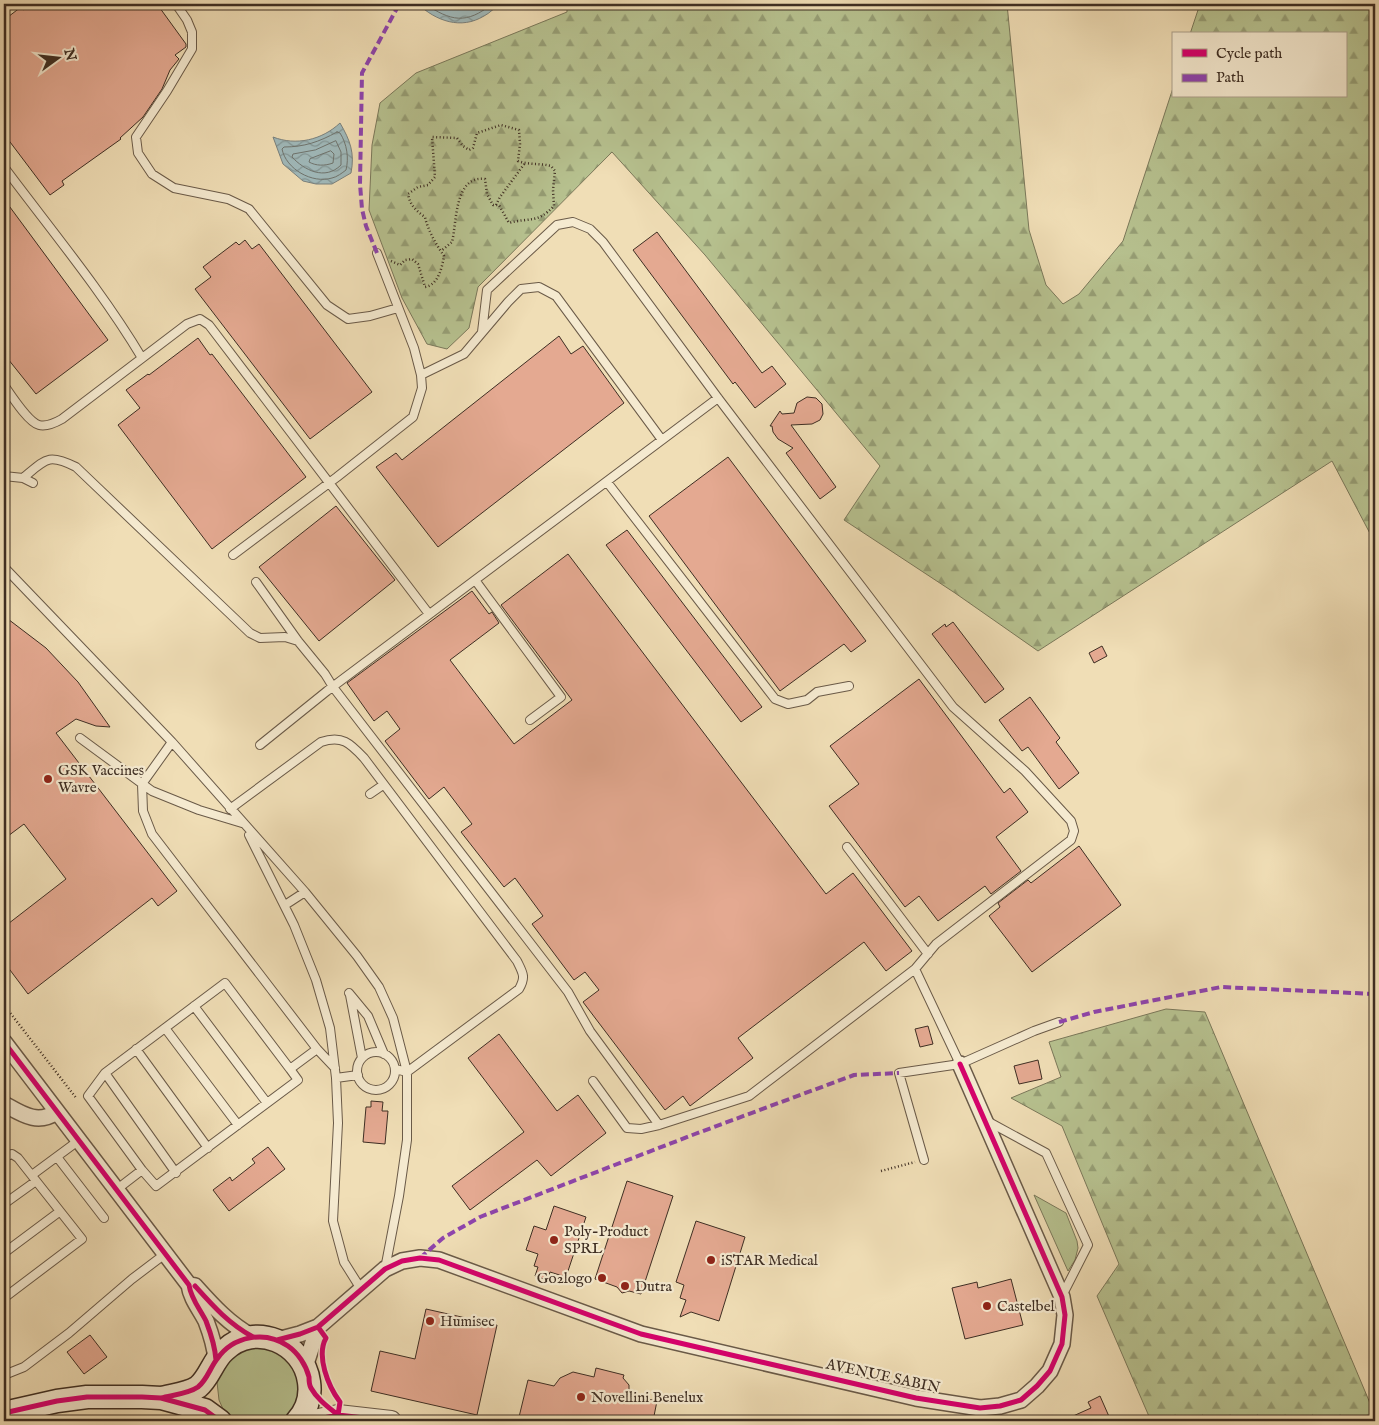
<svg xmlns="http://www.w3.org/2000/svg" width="1379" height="1425" font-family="'IM FELL English',serif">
<defs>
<pattern id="forest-firs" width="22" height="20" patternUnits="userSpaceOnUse" patternTransform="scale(1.25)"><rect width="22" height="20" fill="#b7c290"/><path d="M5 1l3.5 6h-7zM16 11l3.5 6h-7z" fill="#969e75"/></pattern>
<pattern id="water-waves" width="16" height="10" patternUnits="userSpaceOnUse" patternTransform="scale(1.25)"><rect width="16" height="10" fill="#a0b9ba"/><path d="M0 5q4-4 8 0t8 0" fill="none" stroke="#849797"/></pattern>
</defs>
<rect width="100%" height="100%" fill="#f0deb6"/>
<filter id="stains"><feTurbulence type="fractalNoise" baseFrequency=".004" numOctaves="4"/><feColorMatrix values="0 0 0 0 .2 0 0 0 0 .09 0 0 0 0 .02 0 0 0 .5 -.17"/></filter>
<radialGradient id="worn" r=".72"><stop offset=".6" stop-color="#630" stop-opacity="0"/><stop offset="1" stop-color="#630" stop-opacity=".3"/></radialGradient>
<path fill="#b7c290" stroke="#7a785a" d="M1034 1195 1066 1213 1077 1241 1078 1248 1075 1260 1068 1271Z
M264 1346 288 1358 300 1383 298 1401 287 1417 282 1421H235L223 1409 219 1400 217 1382 220 1373 224 1365 245 1348Z"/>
<path fill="url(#forest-firs)" stroke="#7a785a" d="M567 4H623L634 7 649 4H1007L1029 230 1046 285 1063 304 1079 294 1123 241 1173 88V96H1345V34H1190L1200 4H1375V543L1332 461 1038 651 955 593 844 520 880 466 705 255 612 152 478 287 469 328 447 349 427 344 402 298 369 210 372 145 380 103 416 73 567 12Z
M1166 1009 1205 1012 1375 1415V1421H1151L1097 1296 1119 1264 1062 1126 1011 1098 1061 1077 1049 1042Z"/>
<path fill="url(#water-waves)" stroke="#79817e" d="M418 4H500C494 8 490 13 484 16 461 30 436 21 418 4Z
M340 123C350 140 355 153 351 173L332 184H316L303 181 283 164 273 137C296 146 322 140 340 123Z"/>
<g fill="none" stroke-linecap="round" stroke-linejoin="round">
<path stroke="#6f746e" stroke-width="1" d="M425 4C451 21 466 25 492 4
M337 132 340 133C347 144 349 158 346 170 342 173 337 177 332 178 312 184 286 169 282 149L284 147C304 147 319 142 337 132Z
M336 141 341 152V165C325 181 304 170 292 157L293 154 315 150Z
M331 151 334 154 333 163C325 166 316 166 309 162L310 159Z"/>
</g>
<path fill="#e4a991" stroke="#3e2e23" d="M31 4H157L186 44V47L175 55 179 59 170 70 162 89 143 117 120 138 121 139 62 181 64 185 50 195 4 134V33L8 30 4 20 21 7 23 10Z
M4 199 108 340 36 394 4 354Z
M657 232 762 373 772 366 786 384 755 408 735 382 733 384 633 250Z
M245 240 252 249 259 244 372 392 310 439 195 289 211 277 203 267 236 242 239 245Z
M559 336 571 354 583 346 624 403 438 547 376 467 396 453 402 460Z
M198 338 210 355 212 354 306 477 212 549 118 425 140 408 126 390 148 374 149 375Z
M807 397 816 398 822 404 823 414 820 420 812 424 791 425 836 487 820 499 786 453 793 448 778 439 773 432 772 426H770L780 411 782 414 794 413 797 403Z
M728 457 866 641 851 652 844 644 780 691 649 516Z
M336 506 395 580 319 641 259 567Z
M627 530 762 707 741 722 606 545Z
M568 554 826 894 853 873 912 951 886 971 864 942 738 1038 753 1058 690 1106 683 1096 665 1110 583 1002 599 990 585 972 574 980 532 924 543 916 515 878 504 887 461 832 472 824 444 787 429 799 385 741 400 729 387 711 374 721 347 683 472 591 489 614 492 612 499 623 450 660 514 744 572 700 501 605Z
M4 616 46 648 78 682 110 727 96 726 76 719 56 733 177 891 158 906 152 898 28 994 4 962V927L66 879 24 824 4 839Z
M953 622 1004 689 985 703 932 634 945 624 946 627Z
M1102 646 1107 656 1094 663 1089 653Z
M919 679 1004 793 1010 788 1028 812 996 837 1021 871 991 894 985 886 938 921 919 896 905 907 829 806 859 784 830 746Z
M1030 697 1060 738 1056 742 1079 773 1059 789 1028 747 1022 751 999 720Z
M1079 846 1121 905 1032 972 989 916 1000 907 998 903 1028 880 1031 883Z
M928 1026 933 1044 920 1047 915 1029Z
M499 1034 557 1111 578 1095 606 1133 551 1176 537 1160 470 1210 452 1186 524 1132 468 1058Z
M1038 1060 1042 1079 1019 1084 1014 1066Z
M371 1101 383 1102 382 1111H388L385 1144 363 1142 366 1107H371Z
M268 1147 285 1169 229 1211 213 1190 230 1177 232 1181 255 1163 252 1159Z
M627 1181 673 1196 641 1294 629 1291 622 1293 617 1287 595 1279Z
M554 1206 586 1217 566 1277 550 1272 547 1280 535 1276 538 1267 534 1266 538 1254 526 1250 534 1226 546 1230Z
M696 1221 745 1237 719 1321 691 1312 680 1317 686 1300 680 1298 684 1285 676 1282Z
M1011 1279 1023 1325 965 1339 952 1288 977 1282 978 1288Z
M426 1309 497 1325 477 1415 371 1391 380 1351 415 1359Z
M90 1335 107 1357 84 1374 67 1352Z
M596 1368 624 1375 623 1378 629 1385V1395L657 1401 653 1421H537L519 1417 528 1380 554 1386 560 1378 573 1372 594 1377Z
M1100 1396 1111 1421H1062L1091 1408 1088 1402Z"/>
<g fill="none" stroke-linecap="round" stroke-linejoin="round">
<g stroke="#6a5a48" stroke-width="10">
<path id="service" d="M176 4 187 20 192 32V49L167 91 136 137 138 153 152 174 174 188 228 199 249 209 327 305 348 319 370 316 398 308
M4 167C51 230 102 291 142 358
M482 332 487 290 557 225 573 222 590 229 603 242 718 398 953 707 1025 771 1071 821 1074 831 1071 840 936 944 915 969 749 1096 659 1125 641 1129 627 1128 593 1081
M421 375 464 354 508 302 521 289 539 287 556 296 662 440
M4 385C11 395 28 422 39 425 47 427 55 423 62 419L187 324 200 319 209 325 429 614
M4 476 23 478 33 483
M23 478C46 459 48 453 76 467L250 633 260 638 285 637 298 641
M607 482 775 699 788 704 807 700 817 692 849 686
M233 555 337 477 413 417 422 388 421 375 414 348 377 253
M4 567 172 742 305 892 357 956 379 987 393 1018 407 1072V1140L399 1196 385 1269
M475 580 561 697 530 720
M256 582 298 641 325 674 333 687 568 992 590 1031 659 1125
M80 738 152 791 199 810 242 823
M172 742 142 784 143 811 152 834 317 1049 335 1068
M260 745 327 691 718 398
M370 794 383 785
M230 809 321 742C342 735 350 743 364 758L517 961C523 973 526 977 519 989L407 1072 395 1069
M249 835 294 925 316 980 330 1028 336 1078 338 1123 333 1221 344 1262 361 1289
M847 847 928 954
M285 905 305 892
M915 969 960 1064
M349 993 368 1016 384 1054
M350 995 362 1058
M194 1006 267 1103
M165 1028 238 1125
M136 1049 208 1148
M357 1071a19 19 0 1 1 38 0a19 19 0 1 1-38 0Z
M105 1073 176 1173
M336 1078 358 1075
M987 1121 1046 1153 1088 1245 1062 1296
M4 1157 12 1154 18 1158 82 1239 4 1298
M57 1157 104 1218
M924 1160 899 1073 960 1064 1034 1031 1059 1022
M142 1170 156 1186 298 1080 290 1069
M32 1175 78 1141
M116 1190 142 1170 88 1096 105 1073 225 983 290 1069 317 1049
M4 1204 36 1181
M4 1253 59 1212
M4 1375 24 1367 69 1333 132 1279 165 1254"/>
</g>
<g stroke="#6a5a48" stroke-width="18">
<path id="minor" d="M4 1042 189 1285C191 1299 200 1309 206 1321 211 1334 215 1346 216 1360
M4 1104C22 1114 37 1125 57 1112
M189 1285 195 1286C213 1306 229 1324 253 1337
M277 1340 300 1334 318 1327 385 1269 402 1261 420 1258 439 1260 641 1334 916 1398 980 1408 1000 1406 1021 1400 1037 1386 1050 1371 1062 1344 1065 1315 1062 1297 960 1064
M305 1367 318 1327"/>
</g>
<g stroke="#6a5a48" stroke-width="22">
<path id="tertiary" d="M309 1421 338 1415 391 1421"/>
</g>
<g stroke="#3e2e23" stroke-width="25">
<path id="secondary" d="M161 1398C172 1395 188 1394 198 1387 210 1377 213 1360 225 1350 255 1321 304 1343 309 1382 311 1396 307 1410 297 1421
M4 1413 57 1401 87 1397H142L161 1398 205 1410 220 1421"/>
</g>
<path stroke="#3e2e23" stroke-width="2.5" stroke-dasharray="1 2.5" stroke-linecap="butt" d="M496 205 500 197 525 163
M391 261 400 265 405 260 412 259 418 264 425 287C438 285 442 268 444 256 436 244 428 231 425 217 416 211 410 205 408 194L418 187 428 185 435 177 432 137 457 138 463 146 469 150 473 148 477 133 501 125 519 130 520 144 518 161C528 165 540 163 551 166L555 171 553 190 554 206C537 224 530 217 509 223L499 205H493L487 194 485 179C454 175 457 223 452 242L441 251
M4 1005 77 1099
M881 1171 915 1162"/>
<use href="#service" stroke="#f5ead0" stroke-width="8"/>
<use href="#minor" stroke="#f5ead0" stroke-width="15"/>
<use href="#tertiary" stroke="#f5ead0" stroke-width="20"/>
<use href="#secondary" stroke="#f5ead0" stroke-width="22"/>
<path stroke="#8e44ad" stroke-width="4" stroke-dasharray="8 4" stroke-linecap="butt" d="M377 253 366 226 362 209 360 184 362 73 396 10 398 4
M1059 1022 1094 1012 1221 987 1375 994
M420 1258 443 1238 480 1217 695 1134 854 1075 899 1073"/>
<g stroke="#f5ead0" stroke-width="8">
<path id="cycleway" d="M4 1042 189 1285C191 1299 200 1309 206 1321 211 1334 215 1346 216 1360
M195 1286C213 1306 229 1324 253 1337
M318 1327 326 1338C316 1356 328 1386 340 1402L338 1415
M277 1340 300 1334 318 1327 385 1269 402 1261 420 1258 439 1260 641 1334 916 1398 980 1408 1000 1406 1021 1400 1037 1386 1050 1371 1062 1344 1065 1315 1062 1297 960 1064
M161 1398C172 1395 188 1394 198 1387 207 1380 210 1368 217 1359 233 1336 265 1330 288 1346 298 1353 306 1365 309 1377 309 1381 309 1385 311 1388 317 1399 328 1407 338 1415
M4 1413 57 1401 87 1397H142L161 1398 205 1410 220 1421
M309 1421 338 1415 391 1421"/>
</g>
<use href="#cycleway" stroke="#d6006c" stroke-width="5"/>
</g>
<g fill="#8f2418" stroke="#f5ead0" stroke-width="2">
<circle cx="48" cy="779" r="5"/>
<circle cx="554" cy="1240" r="5"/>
<circle cx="711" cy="1260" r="5"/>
<circle cx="602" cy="1278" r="5"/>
<circle cx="625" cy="1286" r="5"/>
<circle cx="987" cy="1306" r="5"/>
<circle cx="430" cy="1321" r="5"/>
<circle cx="581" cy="1397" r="5"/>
</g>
<g text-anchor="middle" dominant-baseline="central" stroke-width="4.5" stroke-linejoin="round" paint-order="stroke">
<g font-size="15" fill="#3e2e23" stroke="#f5ead0" text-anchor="start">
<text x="58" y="770">GSK Vaccines<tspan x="58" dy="17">Wavre</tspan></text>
<text x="564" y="1231">Poly-Product<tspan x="564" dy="17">SPRL</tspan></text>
<text x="721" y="1260">iSTAR Medical</text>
<text x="592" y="1278" text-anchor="end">Go2logo</text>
<text x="635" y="1286">Dutra</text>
<text x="997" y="1306">Castelbel</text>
<text x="440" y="1321">Humisec</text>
<text x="591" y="1397">Novellini Benelux</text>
</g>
<g font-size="15" fill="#3e2e23" stroke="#f5ead0">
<text transform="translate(883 1376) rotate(12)">AVENUE SABIN</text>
</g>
</g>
<rect width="1379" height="1425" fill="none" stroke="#f0deb6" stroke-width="20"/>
<rect x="5" y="5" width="1369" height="1415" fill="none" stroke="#3e2e23" stroke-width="2.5"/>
<rect x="10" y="10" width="1359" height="1405" fill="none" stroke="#3e2e23"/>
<rect x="1172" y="32" width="175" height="65" fill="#f5ead0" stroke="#ac9f8b"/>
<rect x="1182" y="49" width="25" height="8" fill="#d6006c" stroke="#ac9f8b"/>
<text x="1216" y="58" font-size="15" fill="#3e2e23">Cycle path</text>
<rect x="1182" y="74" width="25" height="8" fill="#8e44ad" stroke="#ac9f8b"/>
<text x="1216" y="82" font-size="15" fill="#3e2e23">Path</text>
<g transform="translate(58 58) rotate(75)" stroke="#f5ead0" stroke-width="4" paint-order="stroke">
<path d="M0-4L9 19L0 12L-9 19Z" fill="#3e2e23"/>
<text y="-8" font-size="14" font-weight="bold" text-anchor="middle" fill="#3e2e23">N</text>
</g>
<rect width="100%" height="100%" filter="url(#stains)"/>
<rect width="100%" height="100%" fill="url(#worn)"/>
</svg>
